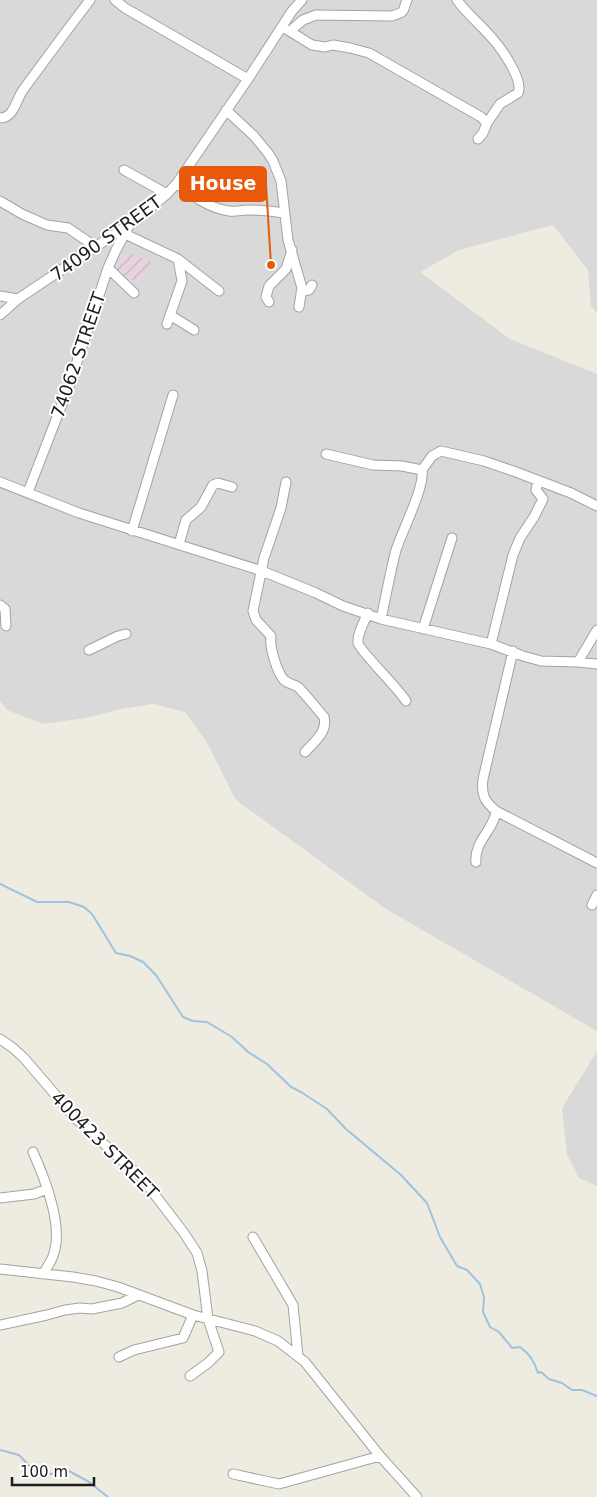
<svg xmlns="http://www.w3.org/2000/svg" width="597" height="1497" font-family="'DejaVu Sans',sans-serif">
<defs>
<pattern id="industrial-furrows" width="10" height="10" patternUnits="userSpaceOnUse" patternTransform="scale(1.25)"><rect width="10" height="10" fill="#e7d3df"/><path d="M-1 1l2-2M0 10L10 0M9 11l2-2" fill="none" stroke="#c6b5bf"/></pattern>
</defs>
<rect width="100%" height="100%" fill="#eeece1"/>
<path fill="#dad9d9" d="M0 0H597V313L591 306 588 270 553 225 459 250 420 272 510 339 597 374V1031L386 909 236 800 206 741 185 712 153 704 121 709 86 718 43 724 7 710 0 701Z
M597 1051V1186L579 1178 567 1155 562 1108Z"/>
<path fill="url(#industrial-furrows)" d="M125 250 152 263 141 284 115 271Z"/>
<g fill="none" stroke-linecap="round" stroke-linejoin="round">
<path stroke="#a0c2dd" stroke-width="2" d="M0 884 37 902H69L84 907 92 914 116 953 130 956 143 962 156 975 183 1017 193 1021 207 1022 232 1037 248 1052 267 1064 291 1087 301 1092 327 1109 346 1129 401 1175 427 1203 440 1237 457 1266 467 1270 480 1284 484 1297 483 1312 490 1327 499 1332 512 1348 520 1347C522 1349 525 1351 527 1353 532 1358 536 1367 538 1373L541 1372 549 1379 562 1383 572 1390H582L597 1396
M0 1450 19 1455 36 1473 51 1474 58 1471H69L89 1482 108 1497"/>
<g stroke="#a3a3a3" stroke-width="11">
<path id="minor" d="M115 0 125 8 248 79
M283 27 312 45 325 47 333 45 350 48 369 53 481 117 487 123 500 104 518 93C524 80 501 48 492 38 481 25 468 15 457 0
M290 31 303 20 316 15 392 16C407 11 402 12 407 0
M226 110 254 136 268 153 273 161 281 181 288 240 302 288 299 307
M0 118C14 118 16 100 23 90 45 60 67 30 90 0
M478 139 483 133 487 123
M124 170 167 194
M177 183C193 196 208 208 229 211 235 212 242 210 248 210 260 210 272 211 284 213
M0 201 22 214 47 225 68 228 96 247
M125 234 178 259 219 291
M108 268 134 293
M301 292 309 290 312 285
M0 296 18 299
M269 302 266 297 269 286 286 269 292 250
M0 315 18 299 134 221 167 194 177 183 248 79 292 11 302 0
M170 315 194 330
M167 324 182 281 178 259
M326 454 373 465 402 466 422 470
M422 470 432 456 441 451 484 461 516 472 571 493 597 506
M0 482 79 513 262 571 316 593 343 606 381 619 491 644 523 656 541 661 578 662 597 664
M286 482 281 508 264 558 253 611 256 620 271 636C269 647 277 672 284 680 288 684 294 684 298 687 307 696 316 708 324 717 328 732 314 742 305 752
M28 492 69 386 108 268 116 250 130 224
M132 531 173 395
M179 544 186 520 201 507 213 485 218 483 232 487
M0 605 5 609 6 626
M368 613C364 622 357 634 358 643 360 651 398 688 406 701
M381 619C386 596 390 573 396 550 402 531 425 487 422 470
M423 629 452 538
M491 644 513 555 520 538 534 517 543 499 536 490 538 481
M89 650 118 636 126 634
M513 651 483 779C481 794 484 801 496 811L597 863
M578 662 597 630
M476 862C474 841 494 830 496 811
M592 905 597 895
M0 1039 13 1048 24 1058 76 1119 142 1178 184 1233 197 1253 202 1271 208 1319 219 1352 208 1363 190 1376
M33 1152C45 1179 63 1225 54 1253 52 1261 47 1267 43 1274
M0 1198 34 1194 47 1189
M253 1237 293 1305 298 1356
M0 1269 73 1277 96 1281 118 1287 193 1315 255 1331 278 1341 305 1362 380 1456 417 1497
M0 1325 47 1315 65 1310 80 1308 92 1309 122 1303 138 1295
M119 1357 134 1350 183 1338 193 1315
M233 1474 279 1484 380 1456"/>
</g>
<use href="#minor" stroke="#fff" stroke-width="9"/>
</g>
<g text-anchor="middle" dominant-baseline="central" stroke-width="4" stroke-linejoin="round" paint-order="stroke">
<g font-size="18" fill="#1c1c1c" stroke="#fff">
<text transform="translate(106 238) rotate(-36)">74090 STREET</text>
<text transform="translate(78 355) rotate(-71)">74062 STREET</text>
<text transform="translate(105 1145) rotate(45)">400423 STREET</text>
</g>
</g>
<path fill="none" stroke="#e8590c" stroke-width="2" d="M271 265L266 184"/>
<circle fill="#e8590c" stroke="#fff" stroke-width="2" cx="271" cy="265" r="5"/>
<rect fill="#e8590c" stroke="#e8590c" stroke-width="2" x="180" y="167" width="86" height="34" rx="5"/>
<g font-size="19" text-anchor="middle" font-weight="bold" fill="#fff">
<text x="223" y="190">House</text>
</g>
<path d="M12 1477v8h82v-8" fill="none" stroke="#1c1c1c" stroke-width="2.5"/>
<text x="20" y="1477" font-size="15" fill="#1c1c1c" stroke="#ffffff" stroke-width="4" paint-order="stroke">100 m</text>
</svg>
